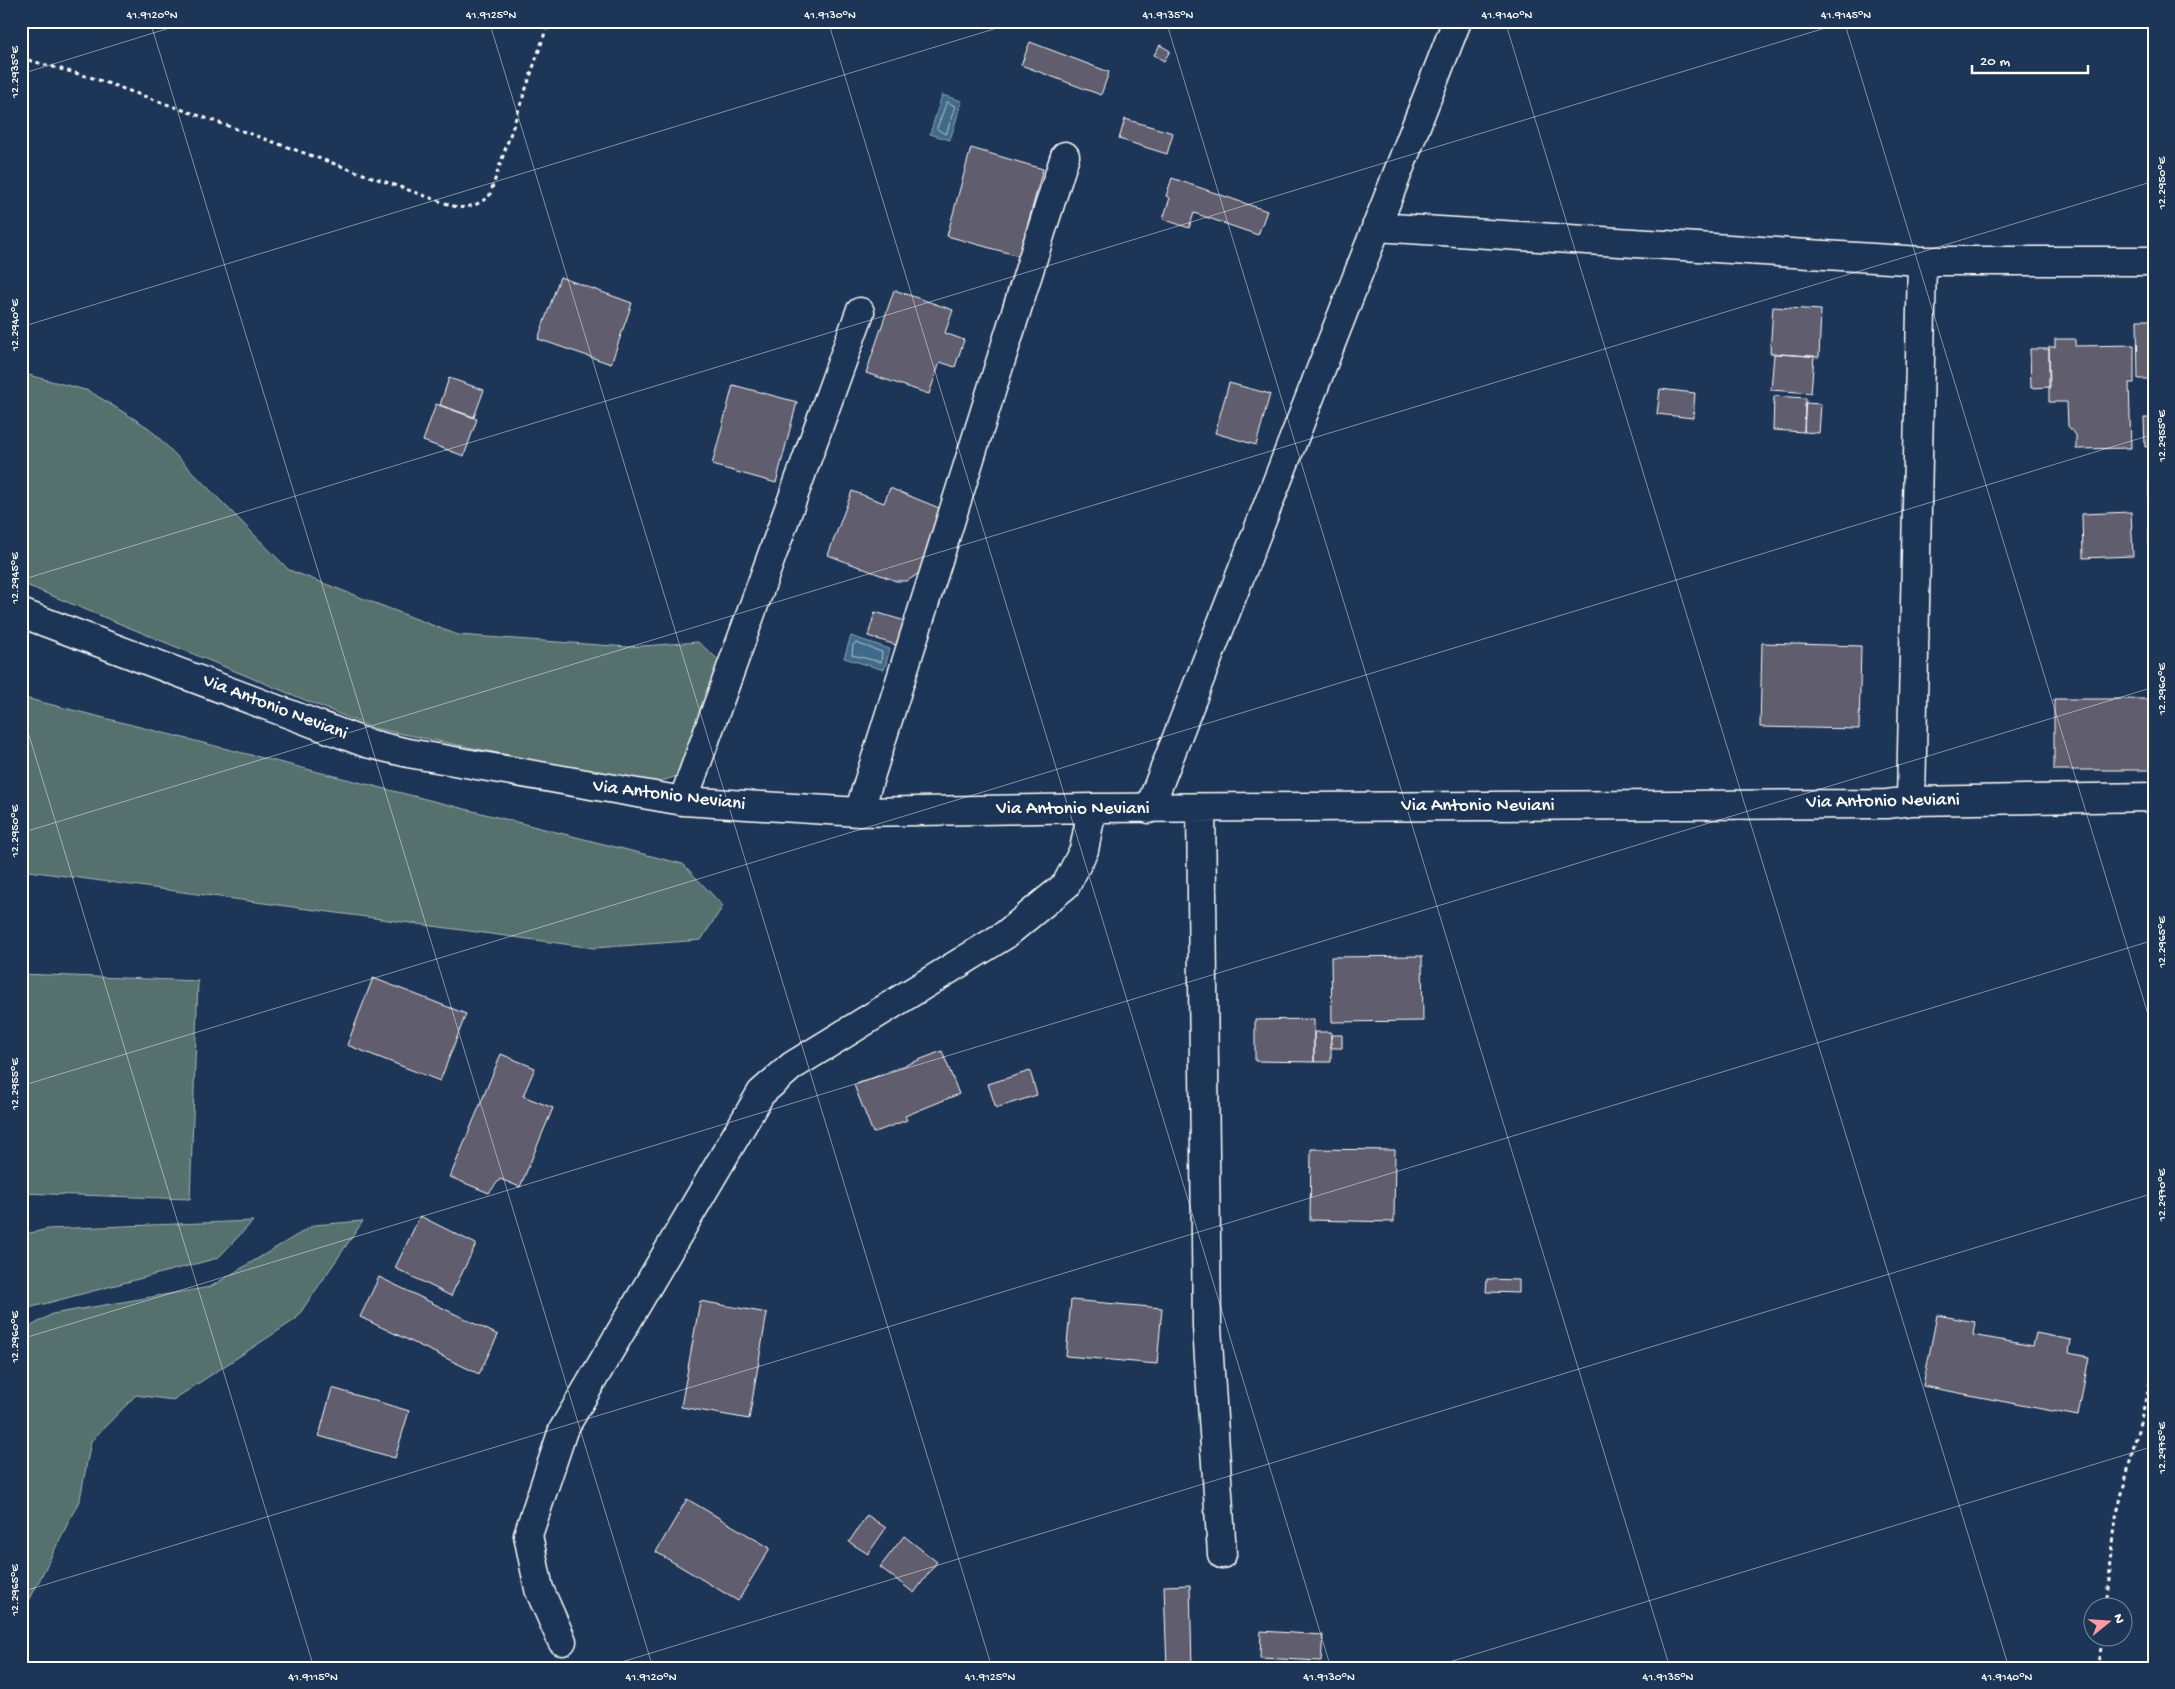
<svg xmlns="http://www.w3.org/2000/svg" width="2175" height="1689" font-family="'Gochi Hand',sans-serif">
<rect width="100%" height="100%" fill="#1d3557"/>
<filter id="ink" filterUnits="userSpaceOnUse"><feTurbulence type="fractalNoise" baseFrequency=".02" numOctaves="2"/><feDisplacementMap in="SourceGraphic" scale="10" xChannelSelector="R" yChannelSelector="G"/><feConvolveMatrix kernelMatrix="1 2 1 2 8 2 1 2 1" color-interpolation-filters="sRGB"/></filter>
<g filter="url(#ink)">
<path fill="#56706d" stroke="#aab8b6" d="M21 373 89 391 149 428 289 570 458 635 628 647 698 642 721 662 686 773 653 784 373 728 21 583Z
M21 697 683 864 723 906 701 940 594 948 21 870Z
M21 974 198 981 190 1199 21 1193Z
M253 1221 218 1258 21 1310V1235L48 1229Z
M363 1221 296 1319 173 1400 136 1395 91 1441 80 1499 21 1617V1332L52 1314 210 1287 314 1225Z"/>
<path fill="#416b89" stroke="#8da6b8" d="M942 95 962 101 950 140 930 134Z
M851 636 890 649 884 670 844 658Z"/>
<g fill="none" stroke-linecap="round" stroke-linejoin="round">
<path stroke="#b3c4d0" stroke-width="1" d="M947 102 955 106 947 132 945 134 937 129Z
M856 643 882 652 881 662 852 655 853 645Z"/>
</g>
<path fill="#615d6e" stroke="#fff" d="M1030 42 1109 72 1101 95 1021 65Z
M1160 45 1170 51 1164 61 1154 55Z
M1125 119 1173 133 1167 154 1119 139Z
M971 148 1043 169 1019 256 947 236Z
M1172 178 1267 211 1258 235 1194 213 1189 228 1163 219 1170 198 1166 196Z
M560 277 632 303 611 364 538 339Z
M894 290 953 310 945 333 964 340 955 367 940 362 929 394 866 373Z
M1773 307 1821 310 1819 357 1770 353Z
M2137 320H2154V379H2138Z
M2055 339H2075V346L2134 345V383H2129L2131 448 2076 449V435L2068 426 2067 402H2049V347H2055Z
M2030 349H2049L2050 387 2031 388Z
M1774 354 1814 356 1811 393 1771 390Z
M449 378 484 390 474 417 440 405Z
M1229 383 1270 394 1256 445 1215 433Z
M733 385 797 402 776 483 712 465Z
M1660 389 1695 393 1693 418 1657 414Z
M1774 396 1806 398 1804 432 1773 430Z
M1805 403 1821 404 1819 433 1804 432Z
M436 404 477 419 464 456 423 441Z
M2144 418H2154V446L2145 447Z
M2149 475H2154V551H2149Z
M890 488 944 510 924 570 907 581H896L828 555 852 491 884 503Z
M2131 512 2133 556 2083 558 2082 514Z
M875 612 912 623 905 648 868 636Z
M1762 643 1861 646 1859 729 1760 727Z
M2054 699H2154V770H2054Z
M1422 956 1423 1021 1332 1022 1331 957Z
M373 978 466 1014 440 1081 347 1045Z
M1314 1019V1062L1255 1061V1020Z
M1314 1032H1331V1062H1314Z
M1331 1035H1342V1048H1331Z
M942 1051 959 1094 905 1116 907 1120 873 1133 854 1085Z
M501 1054 535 1068 523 1096 553 1108 520 1187 500 1179 489 1193 450 1177Z
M1030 1071 1037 1095 996 1108 988 1084Z
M1311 1149 1395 1150 1394 1222 1310 1220Z
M420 1216 476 1244 451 1296 395 1268Z
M379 1277 498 1335 479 1374 360 1317Z
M1487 1279 1519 1280V1293L1486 1292Z
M1071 1300 1162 1308 1157 1364 1066 1356Z
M700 1301 767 1313 749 1419 681 1407Z
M1937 1315 1975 1322 1973 1335 2033 1346 2036 1333 2071 1340 2069 1353 2089 1357 2078 1416 1923 1386Z
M332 1388 409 1411 395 1458 319 1436Z
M687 1499 770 1548 738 1601 656 1552Z
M867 1515 886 1528 868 1554 849 1542Z
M904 1536 937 1562 914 1593 880 1567Z
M1190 1585 1192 1668H1167L1164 1586Z
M1261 1631 1323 1635 1321 1661 1260 1658Z"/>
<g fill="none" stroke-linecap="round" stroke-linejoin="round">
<g stroke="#fff" stroke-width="31">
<path id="minor" d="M1376 227 1922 261H2154
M21 613 366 743 408 753 683 801 859 812 1092 808 1887 804 1911 801 2154 797
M683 801 860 312
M1911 801 1922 261
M1201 808 1207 1327 1222 1554
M1149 809 1457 21
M859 812 1065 156
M562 1641 539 1589 528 1535 563 1430 761 1093 792 1066 1005 935 1066 885 1084 850 1092 808"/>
</g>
<path stroke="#fff" stroke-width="3" stroke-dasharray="4 4" stroke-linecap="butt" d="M21 58 93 78 459 208 475 205 489 197 549 21
M2106 1606 2116 1517 2154 1367
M2099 1668 2102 1636"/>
<use href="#minor" stroke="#1d3557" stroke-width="28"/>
</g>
</g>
<path fill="none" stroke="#fff" stroke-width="1" stroke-opacity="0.45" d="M150 21 653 1668M489 21 992 1668M828 21 1331 1668M1166 21 1670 1668M1505 21 2009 1668M1844 21 2154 1034M21 74 192 21M21 327 1020 21M21 580 1848 21M21 709 314 1668M21 833 2154 181M21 1086 2154 434M21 1339 2154 687M21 1592 2154 940M602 1668 2154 1193M1430 1668 2154 1446"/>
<g text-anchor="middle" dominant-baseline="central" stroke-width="4.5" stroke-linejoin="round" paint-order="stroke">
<g font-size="19" fill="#fff" stroke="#1d3557">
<text transform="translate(275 708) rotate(21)">Via Antonio Neviani</text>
<text transform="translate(669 796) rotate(7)">Via Antonio Neviani</text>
<text transform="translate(1883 802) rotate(-1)">Via Antonio Neviani</text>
<text x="1478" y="806">Via Antonio Neviani</text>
<text x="1073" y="809">Via Antonio Neviani</text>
</g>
</g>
<rect width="2175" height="1689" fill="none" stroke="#1d3557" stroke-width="55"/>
<g transform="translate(2108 1622) rotate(73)"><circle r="24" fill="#1d3557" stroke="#77869a"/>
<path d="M0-4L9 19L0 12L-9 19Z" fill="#ff9aa2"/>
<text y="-8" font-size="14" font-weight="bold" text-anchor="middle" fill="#ffffff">N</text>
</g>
<path d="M1972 65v8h116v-8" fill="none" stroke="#ffffff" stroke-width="2.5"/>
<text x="1980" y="65" font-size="15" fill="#ffffff" stroke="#1d3557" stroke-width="4" paint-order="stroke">20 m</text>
<rect x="28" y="28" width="2120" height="1634" fill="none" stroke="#fff" stroke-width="2"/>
<g font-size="12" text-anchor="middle" fill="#fff">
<text x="152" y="18">41.9120°N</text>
<text x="491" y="18">41.9125°N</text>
<text x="830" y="18">41.9130°N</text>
<text x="1168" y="18">41.9135°N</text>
<text x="1507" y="18">41.9140°N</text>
<text x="1846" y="18">41.9145°N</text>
<text transform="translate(14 72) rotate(-90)" y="4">12.2935°E</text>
<text transform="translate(2161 183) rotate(-90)" y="4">12.2950°E</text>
<text transform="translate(14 325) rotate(-90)" y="4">12.2940°E</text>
<text transform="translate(2161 436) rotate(-90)" y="4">12.2955°E</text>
<text transform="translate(14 578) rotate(-90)" y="4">12.2945°E</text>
<text transform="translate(2161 689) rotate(-90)" y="4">12.2960°E</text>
<text transform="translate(14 831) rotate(-90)" y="4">12.2950°E</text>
<text transform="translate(2161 942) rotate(-90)" y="4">12.2965°E</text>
<text transform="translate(14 1084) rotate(-90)" y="4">12.2955°E</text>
<text transform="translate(2161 1195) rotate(-90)" y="4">12.2970°E</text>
<text transform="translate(14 1337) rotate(-90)" y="4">12.2960°E</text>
<text transform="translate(2161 1448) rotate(-90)" y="4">12.2975°E</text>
<text transform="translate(14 1590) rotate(-90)" y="4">12.2965°E</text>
<text x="313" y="1680">41.9115°N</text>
<text x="651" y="1680">41.9120°N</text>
<text x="990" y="1680">41.9125°N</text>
<text x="1329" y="1680">41.9130°N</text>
<text x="1668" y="1680">41.9135°N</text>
<text x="2007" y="1680">41.9140°N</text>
</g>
</svg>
